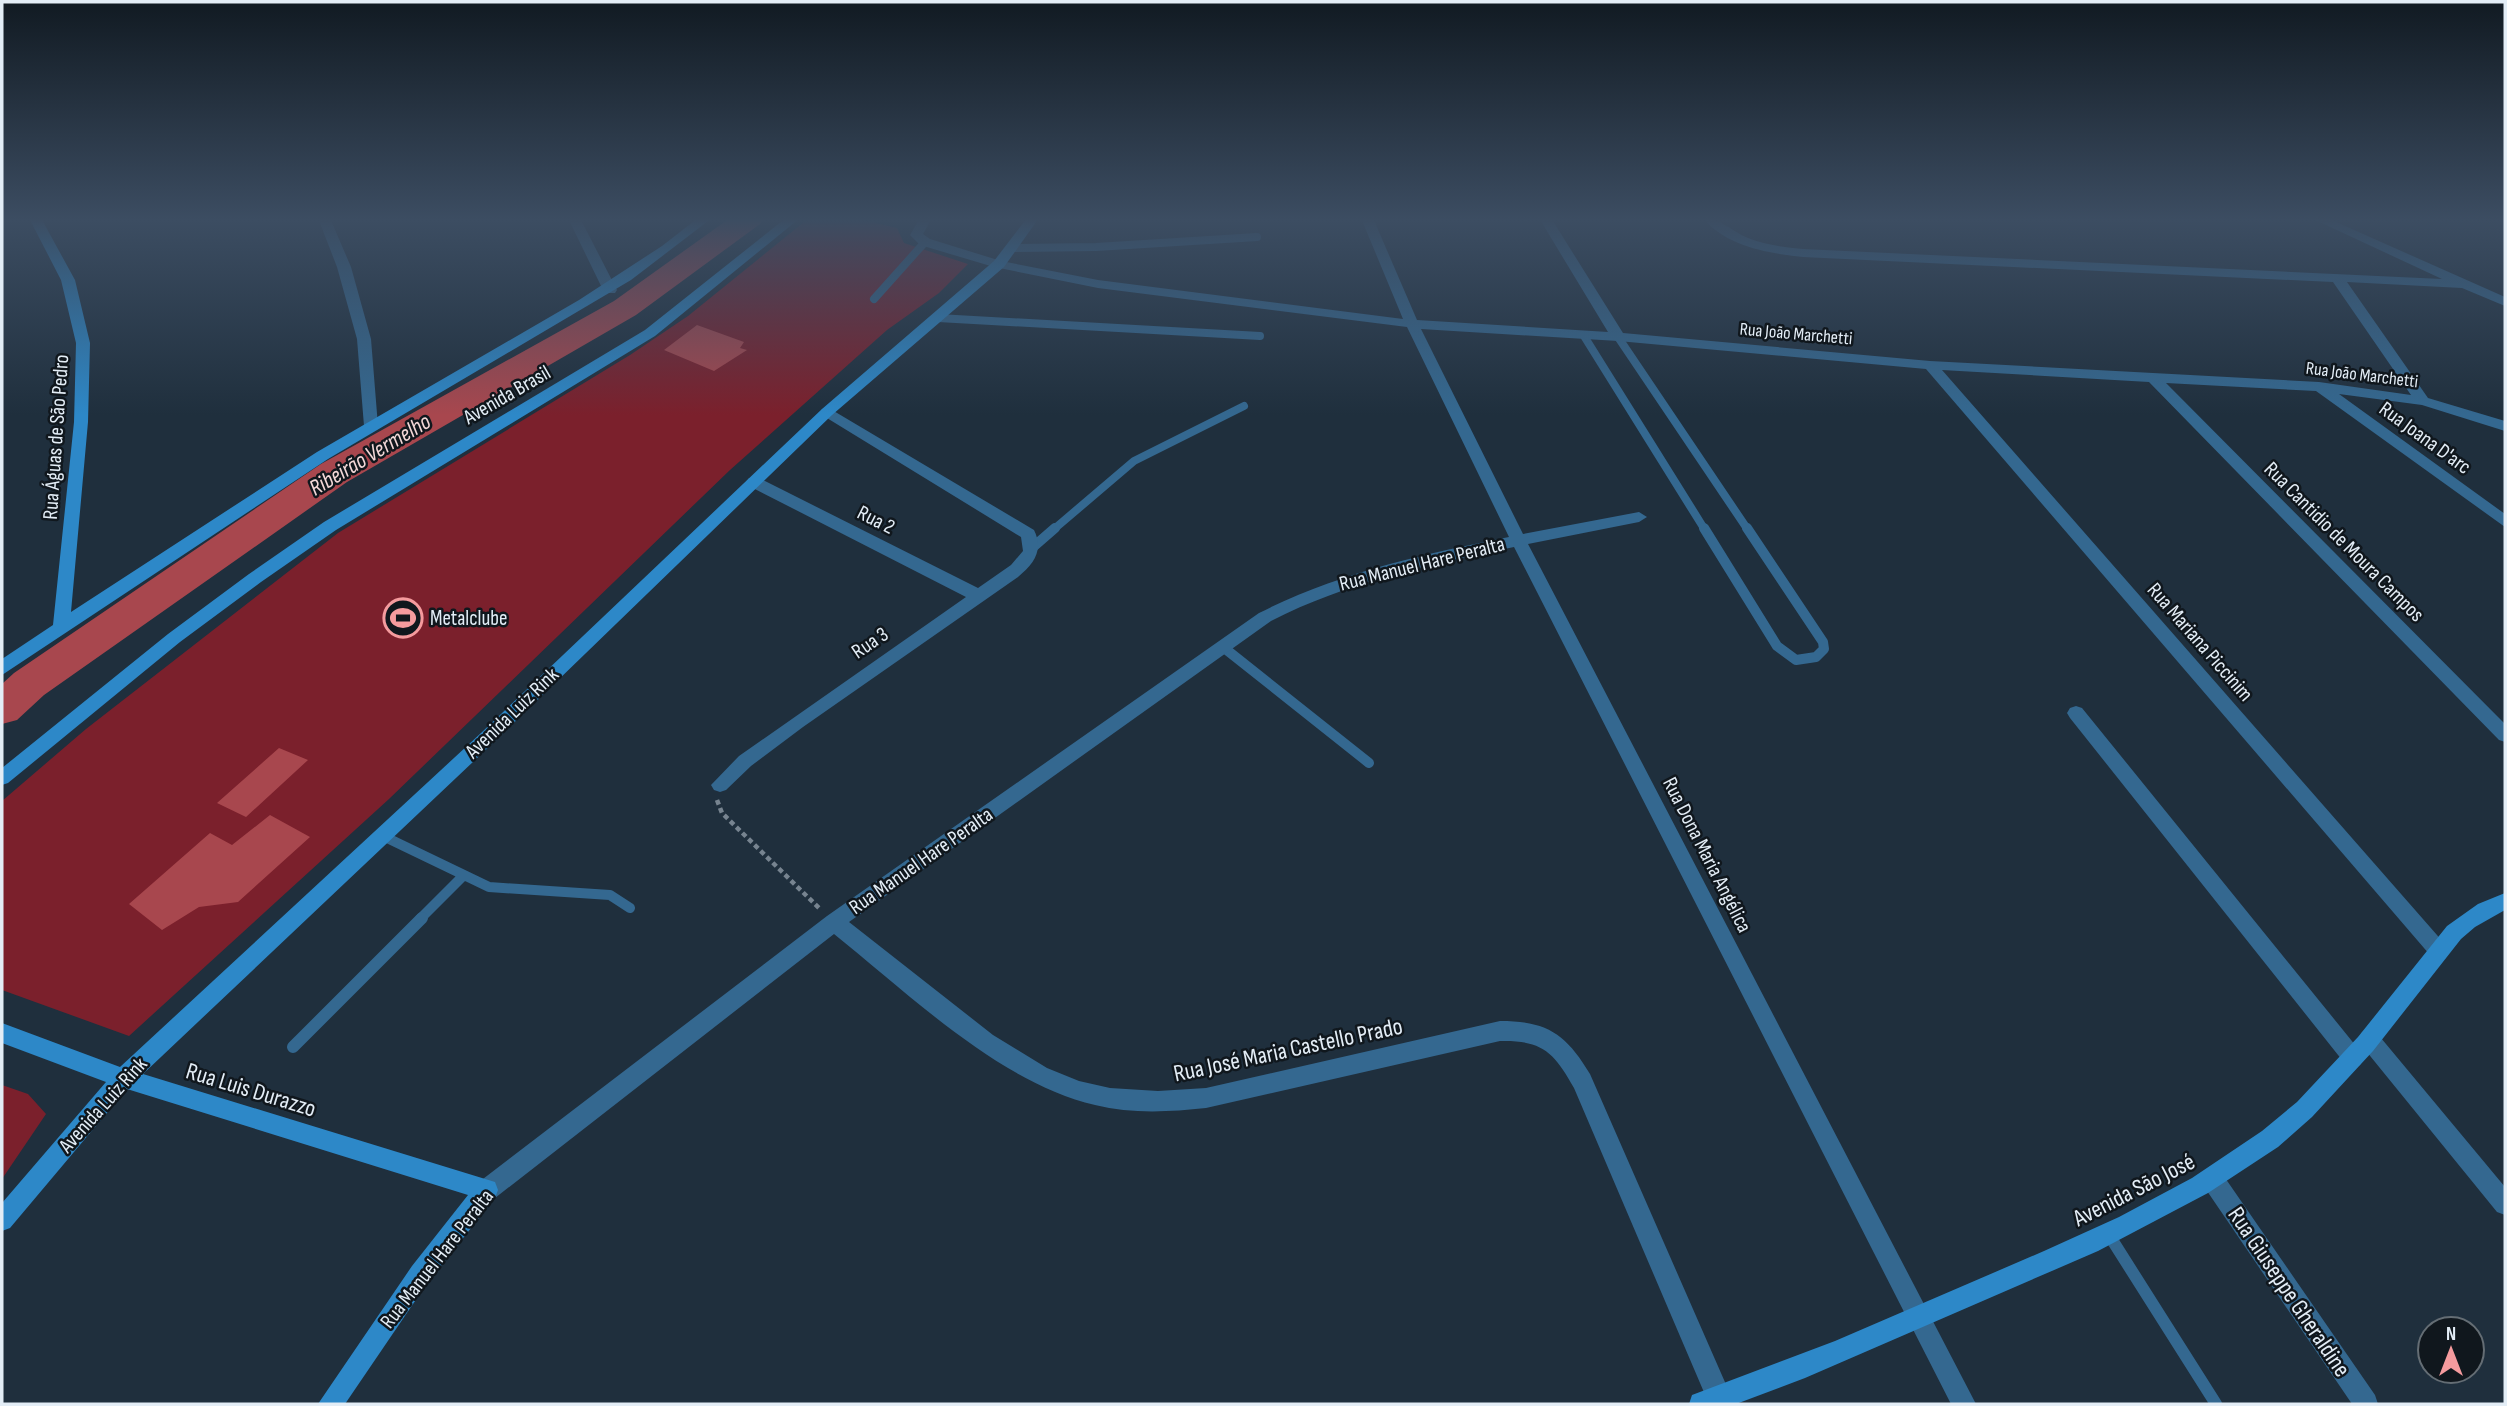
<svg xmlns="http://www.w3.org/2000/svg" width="2507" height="1406" font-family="'Sofia Sans Condensed',sans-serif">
<rect width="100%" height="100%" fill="#1f2f3d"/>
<path fill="#7b202c" d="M809 218H854L897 228 904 243 968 264 939 293 887 330 730 470 389 799 129 1036 2 990V801L86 729 338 533 630 355 688 316Z
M2 1085 28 1094 46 1114 2 1179Z"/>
<path fill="#a8474e" d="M697 325 744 342 740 348 747 350 714 371 664 350Z
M279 748 308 760 246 817 217 803Z
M270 815 310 837 238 902 199 907 162 930 129 904 210 833 232 845Z"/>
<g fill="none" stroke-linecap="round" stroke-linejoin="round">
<path fill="#a8474e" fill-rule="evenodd" d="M730 218H764L760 224 636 315 347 482 44 695 17 720 2 724V684L14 673 321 464 614 301Z"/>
<path stroke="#778490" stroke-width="4.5" stroke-dasharray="5 3.5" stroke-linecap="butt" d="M717 800 722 813 821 910"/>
<path stroke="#346890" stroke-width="8" d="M1013 248 1096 247 1257 237
M874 299 925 242
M938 318 1260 336
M1584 336 1705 530
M1618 337 1748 530
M1053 530 1134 461 1244 406"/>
<path stroke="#346890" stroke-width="10" d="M1704 528 1777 646 1796 660 1816 657 1824 649 1823 642 1747 528
M1032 548 1055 528
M1223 647 1369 763
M383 836 489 887 610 895 630 908
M420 919 464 875"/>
<path stroke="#346890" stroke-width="12" d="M293 1047 422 918
M2109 1235 2216 1404"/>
<path fill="#346890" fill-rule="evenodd" d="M318 218H330L351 267 371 339 378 426 371 431 364 426 357 339 337 267Z
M568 218H580L617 290 615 293H605L603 290Z
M920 218H932L923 234 930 239 1001 261 1098 280 1403 319 1361 218H1373L1417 320 1608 332 1539 218H1551L1623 333 1930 361 2319 382 2411 395 2333 282 1803 257C1768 253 1727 247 1703 218 1721 218 1731 231 1748 238 1765 245 1784 247 1803 249L2442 279 2311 218H2327L2505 297V306L2462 288 2347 282 2428 398 2505 421V431L2422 405 2339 394 2505 514V527L2316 391 2166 383 2505 724V742L2499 740 2149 382 1942 370 2444 943 2447 949 2444 955 2437 958 2430 955 1926 369 1618 341 1421 329 1523 534 1639 512 1647 517 1639 522 1528 544 1976 1404H1951L1514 547C1431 564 1347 582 1271 621L849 922 993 1035 1047 1068 1079 1081 1110 1088 1158 1091 1206 1088 1500 1021C1547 1021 1566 1034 1590 1074L1728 1389 1731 1398 1729 1404H1709L1574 1088C1554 1052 1542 1040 1500 1041L1206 1108C1169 1112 1131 1114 1095 1105 1000 1083 909 994 834 934L495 1198 487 1201 479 1198 476 1190 479 1182 827 916 1259 613C1338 573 1423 554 1509 537L1407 327 1098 288 994 267 920 245 910 235Z
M827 407 1034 530C1044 550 1034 564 1018 577L803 727 751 766 726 790 720 792 714 790 711 785 739 756 966 597 749 486 746 482 749 478H759L978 588 1011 565 1023 551 1021 537 822 415 820 412 822 409Z
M2076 706 2082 708 2360 1051 2364 1058 2360 1065 2353 1068 2346 1065 2070 718 2067 713 2070 708Z
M2369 1029 2376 1032 2505 1187V1215L2497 1212 2362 1046 2359 1039 2362 1032Z
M2213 1169 2221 1172 2375 1395 2378 1404H2352L2205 1188 2202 1180 2205 1172Z"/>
<path fill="#2d88c8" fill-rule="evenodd" d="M29 218H41L75 280 90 343 88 422 71 612 317 452 579 300 662 246 698 218H712L631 280 328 459 2 675V659L53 625 74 422 76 343 61 280Z
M786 218H800L655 336 336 530 261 582 180 642 8 783 2 785V768L168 634 249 574 324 522 645 330Z
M1027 218H1039L1004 267 832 415 493 743 143 1074 495 1182 498 1190 495 1198 428 1282 345 1404H318L412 1266 468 1195 127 1089 10 1228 2 1231V1203L106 1082 2 1043V1023L120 1067 481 733 822 409 994 261Z
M2505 893V910L2475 927 2461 939 2373 1051 2312 1117 2278 1147 2208 1193 2098 1251 1805 1378 1736 1404H1689L1692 1395 1835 1341 2044 1251 2119 1217 2192 1178 2262 1131 2297 1102 2358 1037 2447 926 2478 904Z"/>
</g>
<linearGradient id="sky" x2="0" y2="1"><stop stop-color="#111a22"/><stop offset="0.53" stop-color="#3c4d62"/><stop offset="1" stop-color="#3c4d62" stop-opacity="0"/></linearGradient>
<rect width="2507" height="415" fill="url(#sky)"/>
<defs>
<g id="stadium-ring" transform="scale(2.0125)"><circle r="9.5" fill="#10171d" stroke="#f59b9e" stroke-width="1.5"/><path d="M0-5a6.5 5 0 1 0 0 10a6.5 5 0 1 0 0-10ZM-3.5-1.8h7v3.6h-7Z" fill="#f59b9e"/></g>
</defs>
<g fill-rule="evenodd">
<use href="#stadium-ring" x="403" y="618"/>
</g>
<g text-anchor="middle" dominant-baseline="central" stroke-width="5" stroke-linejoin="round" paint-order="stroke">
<g font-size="18" fill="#e3edf6" stroke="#10171d">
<text transform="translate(1796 334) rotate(5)">Rua João Marchetti</text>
<text transform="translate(2362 375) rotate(7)">Rua João Marchetti</text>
</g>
<g font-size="21" fill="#e3edf6" stroke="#10171d">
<text transform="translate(507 395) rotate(-30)">Avenida Brasil</text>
<text transform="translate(56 437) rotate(-86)">Rua Águas de São Pedro</text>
<text transform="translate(2425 438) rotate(36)">Rua Joana D'arc</text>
<text transform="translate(876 520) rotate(27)">Rua 2</text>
<text transform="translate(2344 542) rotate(45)">Rua Cantidio de Moura Campos</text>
<text transform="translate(1422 564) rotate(-14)">Rua Manuel Hare Peralta</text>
<text transform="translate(2200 642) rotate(49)">Rua Mariana Piccinim</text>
<text transform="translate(870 643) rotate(-34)">Rua 3</text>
<text transform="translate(512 713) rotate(-44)">Avenida Luiz Rink</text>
<text transform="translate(1707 855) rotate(63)">Rua Dona Maria Angélica</text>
<text transform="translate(921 861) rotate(-35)">Rua Manuel Hare Peralta</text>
<text transform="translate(103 1105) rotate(-48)">Avenida Luiz Rink</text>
<text transform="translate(437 1259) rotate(-52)">Rua Manuel Hare Peralta</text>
</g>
<g font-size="21" fill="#e3edf6" stroke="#10171d" text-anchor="start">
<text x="430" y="618">Metalclube</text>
</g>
<g font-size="23" font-style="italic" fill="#f4d8d8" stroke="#10171d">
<text transform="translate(370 455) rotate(-31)">Ribeirão Vermelho</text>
</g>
<g font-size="24" fill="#e3edf6" stroke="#10171d">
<text transform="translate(1288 1050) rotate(-12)">Rua José Maria Castello Prado</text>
<text transform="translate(251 1090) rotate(17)">Rua Luis Durazzo</text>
<text transform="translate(2134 1190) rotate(-27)">Avenida São José</text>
<text transform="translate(2289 1292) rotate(56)">Rua Giuseppe Gheraldine</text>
</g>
</g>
<rect width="2507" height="1406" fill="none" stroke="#e3edf6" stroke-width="7"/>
<g transform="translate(2451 1350)"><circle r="33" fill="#10171d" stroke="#646d74" stroke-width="2"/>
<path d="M0-5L12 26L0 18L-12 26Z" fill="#f59b9e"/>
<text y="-10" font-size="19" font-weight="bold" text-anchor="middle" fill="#e3edf6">N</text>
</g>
</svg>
